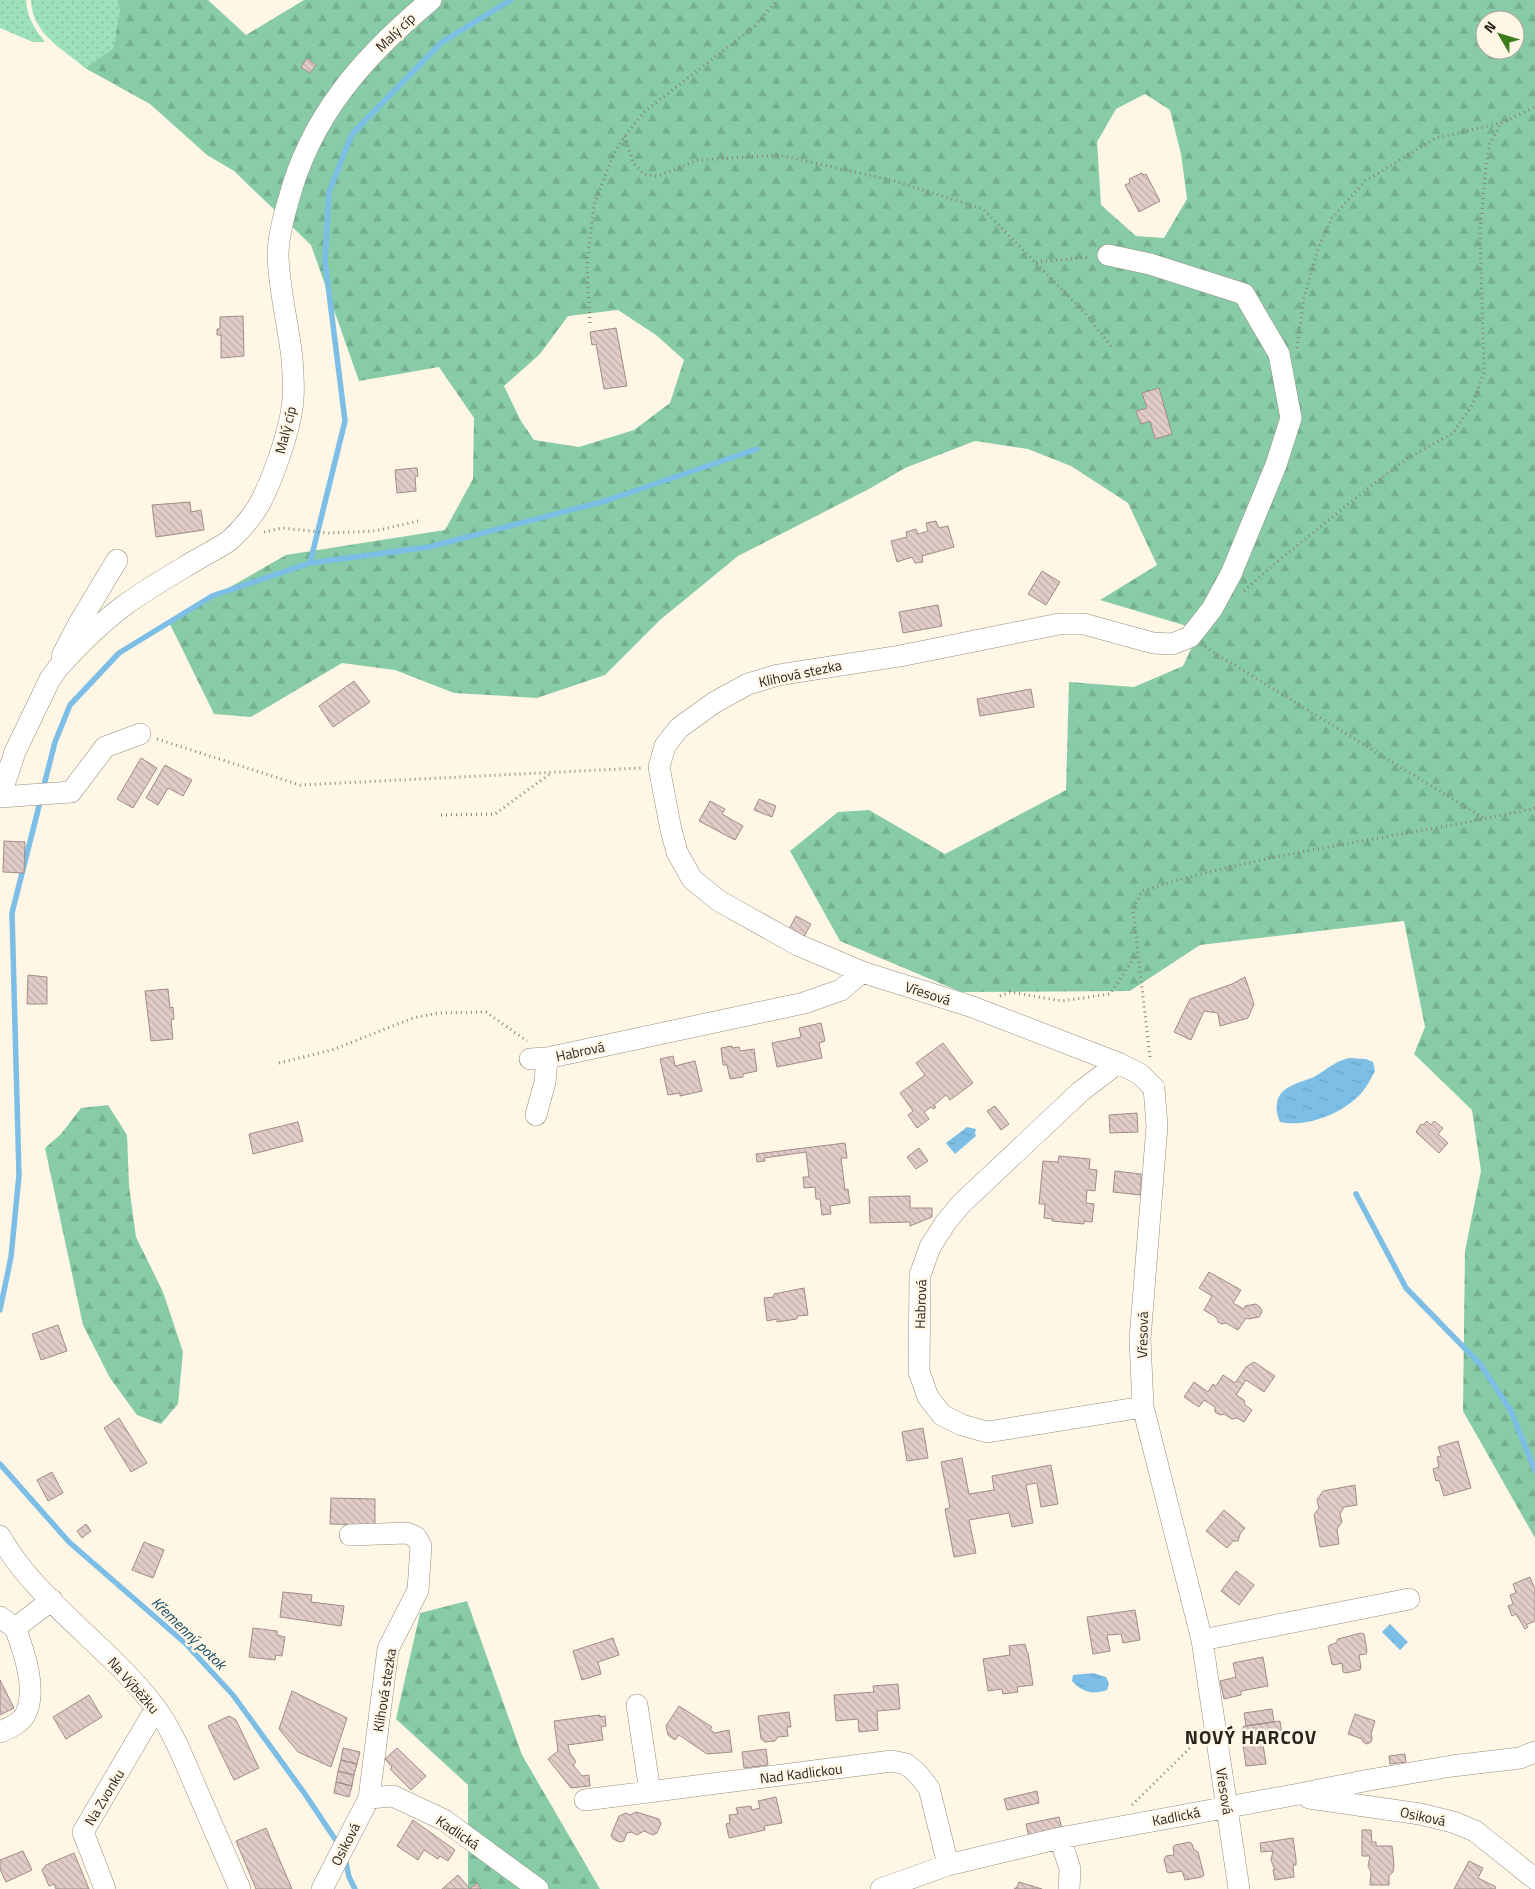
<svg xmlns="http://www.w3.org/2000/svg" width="1535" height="1889" font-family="'Titillium Web',sans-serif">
<defs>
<pattern id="grass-dots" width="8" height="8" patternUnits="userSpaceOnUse" patternTransform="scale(1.25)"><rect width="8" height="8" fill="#9de0bc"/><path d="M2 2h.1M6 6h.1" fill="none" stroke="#87c0a1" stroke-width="1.8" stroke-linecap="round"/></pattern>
<pattern id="forest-firs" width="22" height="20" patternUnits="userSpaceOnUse" patternTransform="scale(1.25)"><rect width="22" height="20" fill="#87cca7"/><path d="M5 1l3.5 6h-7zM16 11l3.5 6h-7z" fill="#75af8f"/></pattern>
<pattern id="water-ripples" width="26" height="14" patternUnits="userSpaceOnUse" patternTransform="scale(1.25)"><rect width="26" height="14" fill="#7cbee6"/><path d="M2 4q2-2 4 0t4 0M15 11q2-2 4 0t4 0" fill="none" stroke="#6ba3c5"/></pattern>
<pattern id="building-back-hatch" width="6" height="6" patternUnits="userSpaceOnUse" patternTransform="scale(1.25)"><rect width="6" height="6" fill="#e1ccc7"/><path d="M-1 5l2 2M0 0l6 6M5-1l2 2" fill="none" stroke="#c1afaa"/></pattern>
</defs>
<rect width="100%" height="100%" fill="#fff6e5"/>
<path fill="url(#grass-dots)" d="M0 0H26C27 17 34 28 45 42H33L0 28Z
M31 0H117L120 9 113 50 85 68C62 48 32 34 31 0Z"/>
<path fill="url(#forest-firs)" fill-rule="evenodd" d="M117 0H208L246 35 304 0H1535V1538L1463 1411 1465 1251 1481 1171 1472 1110 1414 1054 1425 1027 1404 921 1200 945 1130 991 961 992 840 941 790 851 838 812 869 810 945 854 1066 790 1069 682 1134 687 1183 666 1200 630 1100 600 1157 565 1128 503 1071 466 1028 449 975 441 905 468 869 489 738 556 660 620 605 675 537 698 454 693 395 670 342 663 251 717 214 714 169 622 286 555 445 530 473 479 474 418 439 367 359 381 311 245 234 171 207 155 150 104 85 68 113 49 120 9ZM1485 20H1515V50H1485ZM1145 94 1170 110 1181 154 1187 199 1164 238 1136 236 1101 205 1097 142 1116 109ZM618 310 656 335 684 360 670 403 634 430 579 447 534 440 521 421 504 386 540 354 568 316Z
M108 1105 127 1135 129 1186 136 1237 163 1292 183 1352 178 1404 161 1424 137 1415 110 1378 83 1325 45 1148 61 1134 81 1108Z
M467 1601 522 1755 600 1889H468V1785L396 1719 420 1613Z"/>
<path fill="url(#water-ripples)" d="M1349 1058 1366 1059 1373 1062 1375 1071C1371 1078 1368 1085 1363 1091 1345 1113 1307 1128 1280 1122 1277 1116 1276 1110 1277 1103 1280 1085 1301 1083 1314 1077 1328 1069 1333 1062 1349 1058Z
M967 1127 976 1129 975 1133 976 1136 955 1154 946 1143Z
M1390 1624 1408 1642 1400 1650 1382 1632Z
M1093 1673 1106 1677 1109 1683 1107 1690C1093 1695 1082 1692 1072 1681L1073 1675Z"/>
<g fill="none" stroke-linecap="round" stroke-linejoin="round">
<path stroke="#7cbee6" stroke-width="5.5" d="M310 563 345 421 325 261 329 192 352 134 442 42 511 0
M43 789 55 742 70 705 119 653 212 596 310 563 429 547 605 501 757 449
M1356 1194 1406 1288 1481 1365 1511 1411 1535 1471
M0 1310 11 1257 19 1175 12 913 41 798
M0 1464 69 1542 185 1643 233 1695 305 1794 337 1842
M345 1858 349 1877 355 1889"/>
</g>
<path fill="url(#building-back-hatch)" stroke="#a08c88" d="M307 58 316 65 310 73 301 67Z
M1142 173 1144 175 1146 174 1160 201 1139 212 1125 185 1130 183 1129 179Z
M243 316 244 356 221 358V335H217V329H220V317Z
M616 328 627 386 604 389 596 344 592 345 590 332Z
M1159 388 1172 434 1155 439 1150 421 1141 424 1136 411 1147 408 1142 393Z
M414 468H417L418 476 415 477 416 491 397 493 395 470Z
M190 502 191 512 201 510 204 530 156 537 152 505Z
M936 521 939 528 948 526 954 547 922 556 923 562 915 563 912 557 897 562 891 541 907 537 906 532 916 529 918 534 928 531 926 523Z
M1042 571 1060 582 1046 605 1028 594Z
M938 605 942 626 903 633 899 612Z
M354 681 370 702 333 727 319 706Z
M1031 689 1034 707 980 716 977 699Z
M141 758 157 768 133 808 117 799Z
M165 765 192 780 183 796 168 788 158 805 146 798Z
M759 799 776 806 772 817 754 810Z
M710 801 725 809 722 814 743 826 735 840 699 821Z
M4 841 25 842 24 873 3 872Z
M796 916 811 924 803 938 788 931Z
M28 975 47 977V1004H27Z
M1245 977 1254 1004 1248 1018 1220 1026 1218 1013 1204 1011 1191 1040 1174 1032 1190 999 1232 984Z
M168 989 170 1008 173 1007 174 1019 171 1020 173 1039 151 1041 145 991Z
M821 1023 825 1041 819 1043 822 1058 777 1067 772 1043 801 1037 799 1028Z
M943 1043 973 1083 950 1100 946 1095 934 1105 936 1107 933 1109 931 1107 924 1112 929 1119 917 1128 908 1115 913 1111 900 1093 925 1075 916 1063Z
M732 1046V1048L739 1047 740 1051 754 1049 757 1071 743 1074V1077L730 1079 727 1065H723L721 1048Z
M673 1056 675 1066 695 1061 702 1091 680 1096V1093L668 1095 660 1059Z
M995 1106 1009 1124 1001 1130 987 1111Z
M1137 1113 1138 1132 1110 1133 1109 1115Z
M1427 1121 1431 1125 1434 1121 1443 1128 1438 1134 1448 1143 1439 1153 1416 1132 1421 1124 1423 1125Z
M298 1122 303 1141 253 1154 249 1134Z
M845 1143 847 1158H841L845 1190 848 1189 850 1203 830 1206 831 1214 822 1215 820 1199H816L815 1187 804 1188 803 1177H809L806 1152 764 1158 765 1161 757 1162 756 1154Z
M919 1148 928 1161 916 1169 907 1157Z
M1059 1156 1090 1159 1089 1169 1097 1170 1095 1191 1087 1190 1086 1203 1094 1204 1092 1222 1084 1221V1224L1052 1221 1053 1219 1044 1218 1045 1204H1039L1043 1161 1058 1162Z
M1115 1171 1141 1174V1195L1113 1192Z
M910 1196V1208H932V1217L910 1226V1222L870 1223 869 1197Z
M1209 1272 1241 1290 1233 1303 1244 1309 1245 1306 1256 1304 1260 1307 1262 1312 1259 1317 1248 1319 1246 1318 1238 1330 1226 1323 1222 1324 1218 1322 1217 1318 1204 1310 1212 1296 1199 1288Z
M804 1288 808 1315 797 1316V1319L777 1322V1319L767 1321 764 1298 774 1297V1294Z
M58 1325 67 1351 41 1360 32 1334Z
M1254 1362 1275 1376 1264 1392 1246 1380 1236 1395 1244 1400 1245 1405 1252 1410 1244 1422 1237 1418 1232 1419 1224 1414 1220 1415 1215 1412V1407L1204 1400 1199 1407 1184 1397 1194 1382 1208 1392 1213 1384 1216 1386 1223 1375 1235 1383 1246 1367Z
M119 1418 147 1463 131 1472 104 1428Z
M923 1428 928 1458 907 1461 902 1432Z
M1458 1441 1471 1488 1444 1496 1439 1480 1436 1481 1433 1469 1439 1467 1437 1457 1441 1456 1438 1447Z
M962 1458 969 1494 994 1490 992 1476 1051 1465 1058 1504 1041 1507 1037 1483 1026 1485 1033 1523 1012 1527 1009 1513 969 1520 976 1553 954 1557 945 1509 950 1508 941 1462Z
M52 1472 63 1493 48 1501 37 1480Z
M1355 1485 1357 1505 1344 1507 1340 1514 1342 1522 1337 1529 1339 1544 1320 1547 1314 1515 1319 1508 1317 1500 1323 1491Z
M331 1498 375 1499V1525L330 1524Z
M1224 1510 1245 1528 1240 1534 1238 1541H1233L1227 1548 1206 1531Z
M86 1524 91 1531 82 1538 77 1531Z
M144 1542 164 1550 153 1578 132 1570Z
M1236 1571 1254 1585 1239 1605 1221 1591Z
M1530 1577 1535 1589V1621L1526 1625 1528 1627 1525 1629 1516 1614 1512 1616 1508 1606 1513 1604 1510 1595 1516 1593 1513 1584Z
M283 1592 312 1595 311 1602 344 1606 341 1626 280 1617Z
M1135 1610 1140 1640 1123 1643 1121 1634 1107 1635 1110 1651 1093 1654 1087 1617Z
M253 1628 277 1631V1635L285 1637 282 1656 276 1655 275 1660 249 1657Z
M1361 1633 1364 1634 1367 1651 1366 1654 1359 1655 1361 1668 1360 1670 1346 1673 1343 1672 1342 1663 1334 1665 1332 1664 1328 1647 1330 1645 1336 1643 1338 1639Z
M613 1638 619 1655 598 1662 601 1674 582 1680 573 1651Z
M1025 1644 1027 1652H1028L1033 1685 1017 1687 1018 1692 1003 1694 1002 1689 988 1691 983 1659 1010 1655 1009 1646Z
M1263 1657 1268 1686 1241 1691V1695L1224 1699 1220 1681 1236 1677 1233 1663Z
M0 1680 14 1708 0 1715Z
M898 1684 900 1709 877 1711 878 1730 859 1732 858 1719 836 1721 834 1695 874 1692 873 1686Z
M292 1691 347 1718 331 1767 298 1752 279 1729Z
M89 1695 102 1717 66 1739 53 1717Z
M679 1706 712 1727 710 1730 715 1733 729 1730 732 1752 707 1754 679 1735 675 1740 668 1735 666 1726Z
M1272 1709 1274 1722 1246 1726 1244 1713Z
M789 1712 791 1727H787L788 1736 778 1737 775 1741 765 1742 761 1739 758 1716Z
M1355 1714 1375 1721 1371 1734 1372 1738 1371 1742 1367 1744 1363 1742 1362 1739 1348 1734Z
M600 1715V1717L605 1716 606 1726 601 1727 603 1740 568 1745 570 1753 576 1762 573 1765 582 1776 589 1775 590 1786 571 1788 548 1759 558 1751 554 1721Z
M229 1716 236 1720 259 1768 234 1780 208 1726Z
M1280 1721 1283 1741 1263 1744 1266 1764 1246 1766 1241 1731 1244 1726Z
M343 1748 360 1752 357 1764 341 1760Z
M397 1748 426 1776 411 1790 390 1769 392 1767 385 1759Z
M766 1749 768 1765 744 1768 742 1752Z
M1405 1754 1406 1762 1390 1764 1389 1756Z
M341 1760 357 1764 354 1775 338 1771Z
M338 1771 354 1775 352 1786 336 1782Z
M336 1782 352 1786 349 1797 334 1793Z
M1037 1791 1039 1803 1007 1810 1004 1799Z
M776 1797 782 1823 764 1826 765 1830 729 1838 726 1824 730 1823 729 1815 738 1814 736 1808 751 1806 752 1810 760 1808 758 1801Z
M636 1812 659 1819 661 1824 657 1833 653 1835 644 1831 637 1835 631 1832 627 1833 624 1841 620 1842 613 1839 611 1835 619 1816 626 1813 630 1815Z
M1059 1817 1062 1829 1029 1837 1026 1824Z
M413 1820 455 1850 448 1861 440 1856 438 1859 424 1850 418 1860 397 1846Z
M266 1828 292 1889H256L236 1841Z
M1362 1830H1371L1372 1842H1376V1846H1392L1394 1865 1393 1872 1389 1876V1885H1370L1371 1872 1368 1866 1370 1856H1362Z
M1293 1838 1296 1859V1865H1293L1294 1877 1275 1880 1273 1870H1275L1271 1860 1273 1851 1261 1852 1260 1843Z
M1190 1842 1192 1844 1194 1850 1198 1852 1204 1875 1202 1877 1185 1880 1182 1871 1169 1873 1167 1872 1164 1859 1166 1856 1174 1855 1173 1847 1175 1845Z
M23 1851 32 1870 6 1882 0 1869V1860Z
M74 1853 89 1889H56L54 1884 49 1886 42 1870 46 1865Z
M1469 1861 1483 1868 1478 1878 1496 1887 1495 1889H1454Z
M458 1875 470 1889 477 1883 481 1889H442Z
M1019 1882 1042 1889H1014L1017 1887Z"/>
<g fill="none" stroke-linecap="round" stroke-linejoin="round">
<g stroke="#968d7e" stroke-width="22">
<path id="minor" d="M1108 255 1150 264 1244 294 1279 354 1291 418 1276 465 1231 574 1212 609 1190 637 1172 644 1153 643 1084 624H1059L900 656 778 675 748 684 715 702 679 728 665 746 659 767 671 830 677 852 692 879 719 901 798 945 862 972 970 1006 1118 1063 1140 1074 1154 1088 1157 1126 1140 1339 1143 1407 1202 1640 1239 1889
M62 656 78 625 117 560
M0 797 15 752 50 679 58 668C76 648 103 621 125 605 148 588 173 574 198 559 208 553 221 547 230 540 241 530 251 518 259 505 273 479 291 428 293 399 294 386 293 371 292 358 288 323 279 290 278 255 278 238 283 219 288 202 310 116 364 56 431 0
M0 797 71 792 105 747 140 734
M530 1059 547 1058 804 1003 841 990 862 972
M1118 1063 1080 1092 961 1204 946 1222 930 1247 920 1275 919 1372 928 1397 942 1415 962 1425 987 1432 1143 1407
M536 1115 545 1082 547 1058
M0 1536C36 1601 110 1647 155 1707 172 1729 185 1762 196 1788 211 1822 225 1855 240 1889
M0 1617 15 1628 52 1600
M1202 1640 1409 1599
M637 1705 650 1792
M0 1732C9 1728 20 1724 25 1715 38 1691 24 1651 15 1628
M369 1798 393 1796 444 1820 538 1889
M1309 1798 1420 1814 1453 1822 1475 1831 1535 1879
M585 1800 892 1761 906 1764 917 1773 929 1788 948 1865
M1060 1838 1070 1869 1069 1889
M105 1889 83 1832 156 1708
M322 1889 369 1798 388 1649 418 1590 421 1546 416 1537 407 1533 350 1535
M881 1889 948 1865 1060 1838 1294 1795 1369 1780 1452 1766 1520 1758 1535 1752"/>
</g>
<path stroke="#898378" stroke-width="3" stroke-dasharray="1 4" stroke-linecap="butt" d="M625 136 633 163 644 174 658 176 698 160 779 155 895 181 983 209 1085 313 1113 349
M1036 262 1090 257
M590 323 587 265 594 205 614 153 625 136 644 112 754 27 777 0
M1297 348 1304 298 1319 246 1332 218 1365 181 1436 138 1501 123 1535 107
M264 532 282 528 329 533 375 531 418 521
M1244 591 1272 566 1367 489 1408 458 1453 433 1473 404 1484 371 1480 232 1486 165 1490 144 1501 123
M1205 647 1485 819
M157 739 300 785 641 768
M441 815 495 814 551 773
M1000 996 1010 992 1062 1001 1110 994 1136 955
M1150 1057 1133 910 1142 891C1270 850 1404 838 1535 808
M279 1063 332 1050 413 1018 438 1013 486 1012 527 1041
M1132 1805 1197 1741"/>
<use href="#minor" stroke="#fff" stroke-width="21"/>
</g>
<g text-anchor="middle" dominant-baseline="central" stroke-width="5" stroke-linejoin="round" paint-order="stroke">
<g font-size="14" fill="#28251e" stroke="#fff6e5">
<text transform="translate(395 32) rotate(-44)">Malý cíp</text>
<text transform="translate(285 430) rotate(-76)">Malý cíp</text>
<text transform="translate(800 673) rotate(-12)">Klihová stezka</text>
<text transform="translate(928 993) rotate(18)">Vřesová</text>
<text transform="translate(580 1051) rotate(-12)">Habrová</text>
<text transform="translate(920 1304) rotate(-88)">Habrová</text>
<text transform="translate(1142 1335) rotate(-89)">Vřesová</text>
<text transform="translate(134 1685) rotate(49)">Na Výběžku</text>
<text transform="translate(384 1690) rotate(-81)">Klihová stezka</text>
<text transform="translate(801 1773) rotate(-7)">Nad Kadlickou</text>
<text transform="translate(1225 1791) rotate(81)">Vřesová</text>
<text transform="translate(104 1797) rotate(-59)">Na Zvonku</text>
<text transform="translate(1176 1816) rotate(-11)">Kadlická</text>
<text transform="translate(1423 1816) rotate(12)">Osiková</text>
<text transform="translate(458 1832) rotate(34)">Kadlická</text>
<text transform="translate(345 1844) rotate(-63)">Osiková</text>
</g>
<g font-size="15" font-style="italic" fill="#144964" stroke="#fff6e5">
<text transform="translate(189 1633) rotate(44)">Křemenný potok</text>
</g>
<g font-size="19" font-weight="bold" letter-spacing="1" fill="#28251e" stroke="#fff6e5">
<text x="1251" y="1736">NOVÝ HARCOV</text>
</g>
</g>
<g transform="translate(1500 35) rotate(308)"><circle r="24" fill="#fff6e5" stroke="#a9a295"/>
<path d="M0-4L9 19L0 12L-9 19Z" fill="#3b7d1d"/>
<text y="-8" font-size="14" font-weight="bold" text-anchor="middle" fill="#28251e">N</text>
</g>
</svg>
